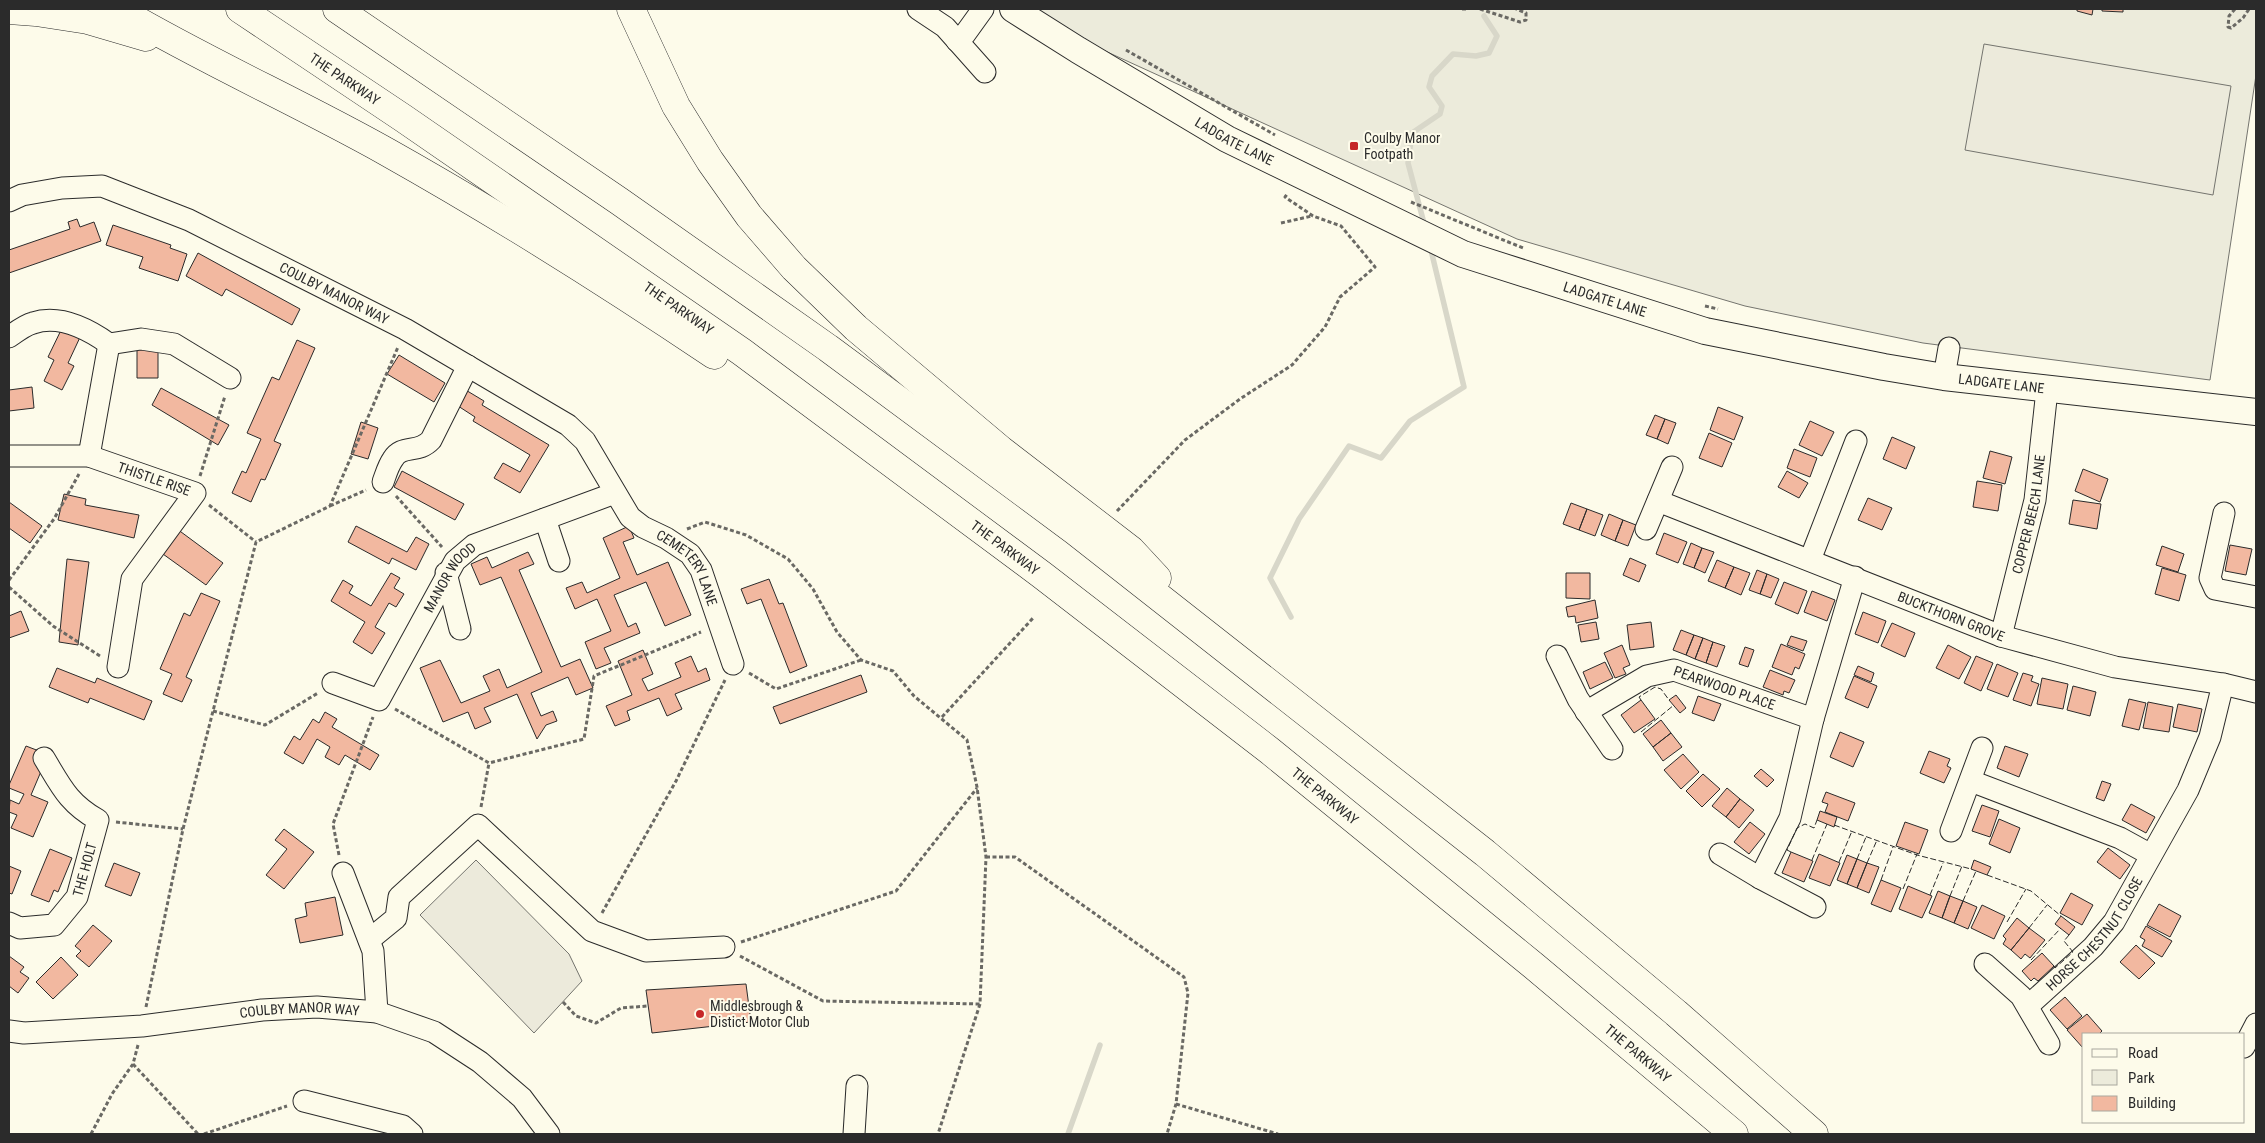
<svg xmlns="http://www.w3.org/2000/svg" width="2265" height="1143" font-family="'Roboto Condensed',sans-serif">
<rect width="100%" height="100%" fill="#fdfbea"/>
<path fill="#ecebdb" stroke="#74746e" d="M1013 9H2256V75L2210 380 1923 343 1745 306 1517 239Z"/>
<path fill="#eceadb" stroke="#74746e" d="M1984 44 2231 86 2213 195 1965 150Z
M476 860 569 954 582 981 534 1033 420 915Z"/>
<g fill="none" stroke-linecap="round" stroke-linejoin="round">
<path stroke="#d8d7c9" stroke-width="5.5" d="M1425 227 1408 163 1412 133 1440 114 1442 106 1429 87 1432 76 1453 54 1476 56 1489 53 1497 36 1484 16
M1291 617 1270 578 1299 519 1349 446 1381 458 1410 421 1464 387 1430 246
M1068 1134 1100 1045"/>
</g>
<path fill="#f2b8a0" stroke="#2b2b2b" d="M2077 9H2093L2092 15 2077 11Z
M2102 9H2123V12L2102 11Z
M77 219 80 227 94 222 101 241 9 273V250L70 229 68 222Z
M113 225 171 245 170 248 187 254 178 281 139 268 143 257 106 245Z
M198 253 300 309 292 325 226 289 222 296 186 276Z
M64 324 82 333 68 363 74 366 62 390 44 381 54 360 48 357Z
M297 340 315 348 274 441 281 444 265 480 261 479 251 502 232 493 242 471 246 473 261 439 247 433 272 377 279 380Z
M137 342H158V378H137Z
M399 355 445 383 434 402 387 374Z
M32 387 34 408 9 411V390Z
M161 388 229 425 218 445 152 405Z
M464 389 484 401 482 405 549 445 520 493 494 478 503 463 520 472 530 455 473 421 475 417 455 404Z
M1718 407 1743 417 1734 440 1710 430Z
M1655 415 1665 419 1657 439 1646 435Z
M1665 419 1676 423 1668 444 1657 439Z
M1810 421 1834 432 1822 456 1799 445Z
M361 422 378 428 368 459 351 454Z
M1709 433 1732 443 1722 467 1699 458Z
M1892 437 1915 447 1906 469 1883 459Z
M1794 449 1817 458 1810 477 1787 468Z
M1990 451 2012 457 2005 484 1983 478Z
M2083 469 2108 479 2100 502 2075 491Z
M402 471 464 504 455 520 394 487Z
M1787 471 1808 483 1799 498 1778 487Z
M1977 481 2002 485 1998 511 1973 507Z
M64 494 86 499 85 505 139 515 134 538 58 520Z
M1868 498 1892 508 1882 530 1858 520Z
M2073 500 2101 504 2097 529 2069 524Z
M9 502 42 526 30 543 9 528Z
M1571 503 1587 509 1579 530 1563 524Z
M1587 509 1603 515 1595 536 1579 530Z
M1609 514 1623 520 1615 541 1601 535Z
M1623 520 1636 525 1628 546 1615 541Z
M173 526 223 563 206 585 156 549Z
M356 526 407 552 416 537 429 544 416 570 392 558 389 564 348 542Z
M629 526 634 538 623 542 637 575 668 562 691 615 665 626 646 582 614 595 628 627 636 623 640 633 604 648 611 663 596 669 585 642 611 631 597 599 575 609 566 588 582 582 587 593 620 578 603 538Z
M1664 533 1687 542 1678 563 1656 554Z
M1691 543 1702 548 1694 568 1683 564Z
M2230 545 2252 549 2246 575 2225 571Z
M2162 546 2184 554 2178 572 2156 565Z
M1702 548 1714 552 1705 573 1694 568Z
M528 552 534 564 519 570 561 667 580 659 593 688 576 695 568 677 531 693 541 716 553 711 557 721 546 725 537 739 517 694 484 708 491 722 475 729 468 712 443 722 420 668 440 660 461 703 490 691 483 676 499 669 507 688 542 672 501 577 480 585 471 564 487 557 492 568Z
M1630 558 1646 565 1639 582 1623 575Z
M67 559 89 562 78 645 59 642Z
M1717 560 1734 567 1725 588 1708 581Z
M1734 567 1750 573 1741 595 1725 588Z
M2162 568 2186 575 2179 601 2155 594Z
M1757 570 1767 574 1760 594 1749 590Z
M391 573 400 578 394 588 404 594 396 607 389 603 375 627 385 633 372 654 353 642 365 622 331 601 343 580 353 586 349 593 371 606Z
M1566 573H1590V599L1566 598Z
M1767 574 1779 579 1771 598 1760 594Z
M769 579 779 604 783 603 807 666 790 673 761 599 747 604 741 589Z
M1784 582 1807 591 1798 614 1775 604Z
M1812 591 1835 600 1827 621 1804 612Z
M201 593 220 601 186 677 192 680 182 702 163 694 172 674 160 669 184 613 190 616Z
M1595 600 1598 618 1576 623 1575 616 1568 617 1566 607Z
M21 611 29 631 9 638V616Z
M1863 612 1886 621 1878 643 1855 634Z
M1596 622 1599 639 1581 642 1578 625Z
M1651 622 1654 647 1630 650 1627 625Z
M1892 623 1915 633 1905 657 1881 646Z
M1681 630 1694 635 1686 655 1673 650Z
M1694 635 1703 638 1695 659 1686 655Z
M1791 636 1807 641 1803 651 1787 645Z
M1703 638 1713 642 1706 663 1695 659Z
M1713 642 1725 646 1717 667 1706 663Z
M1781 644 1805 654 1799 669 1795 667 1792 675 1772 667Z
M1622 645 1630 665 1623 668 1626 674 1615 678 1604 653Z
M1948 645 1971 657 1959 679 1936 668Z
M1745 647 1754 650 1748 667 1739 664Z
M643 650 653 674 642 679 648 691 681 677 675 663 691 656 698 672 706 668 710 680 675 694 682 709 667 716 659 698 627 711 630 720 615 726 606 706 632 695 618 661Z
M1976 656 1993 663 1981 691 1964 683Z
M1605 662 1613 678 1590 689 1583 672Z
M1997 664 2018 673 2008 697 1987 689Z
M1858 666 1874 673 1871 682 1854 675Z
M57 668 95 683 97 678 152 701 144 720 90 698 88 703 49 687Z
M1770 670 1795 680 1789 693 1784 691 1783 695 1763 687Z
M2023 673 2033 676 2031 681 2039 684 2031 706 2013 700Z
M861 675 867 692 780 724 773 707Z
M1854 676 1877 686 1868 708 1845 698Z
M2042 678 2068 684 2063 709 2037 704Z
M2073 686 2096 692 2090 716 2067 710Z
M1676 695 1686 708 1680 713 1669 700Z
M1698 696 1721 704 1714 721 1692 713Z
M2129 699 2146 703 2139 730 2122 726Z
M1641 700 1655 719 1634 733 1621 715Z
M2148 702 2173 707 2169 732 2143 728Z
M2178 704 2202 709 2197 732 2173 727Z
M325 712 337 719 332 727 379 755 370 770 345 755 339 765 325 757 330 747 317 739 303 764 284 753 294 736 300 740 313 719 319 723Z
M1661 720 1671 733 1653 747 1643 734Z
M1840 732 1864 742 1853 767 1830 757Z
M1671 733 1682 747 1663 761 1653 747Z
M26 746 39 751 45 762 31 795 48 802 33 837 11 828 17 815 9 812 10 800 19 804 24 794 9 788V785Z
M2005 746 2028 754 2019 777 1997 768Z
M1929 751 1950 759 1947 766 1951 768 1944 783 1920 773Z
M1683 754 1699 772 1681 789 1664 770Z
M1761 769 1774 780 1767 787 1754 776Z
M1703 774 1720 789 1702 807 1686 791Z
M2102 781 2111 784 2104 801 2096 798Z
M1727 788 1740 799 1726 817 1712 806Z
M1826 792 1855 803 1848 821 1825 812 1828 804 1822 802Z
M1740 799 1754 810 1739 828 1726 817Z
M2131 804 2155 817 2146 833 2122 820Z
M1982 805 1999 811 1990 837 1972 831Z
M1820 811 1837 817 1834 827 1817 820Z
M1999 819 2020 828 2010 853 1989 844Z
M1750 822 1765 834 1749 854 1734 842Z
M1905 822 1928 830 1919 854 1896 846Z
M284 829 314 852 284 889 266 875 287 849 275 840Z
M2108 848 2130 865 2120 879 2097 862Z
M50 849 72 858 58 892 54 890 49 902 31 895Z
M1791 852 1813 861 1804 882 1782 873Z
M1819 854 1840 863 1830 886 1809 878Z
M1847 855 1857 859 1847 884 1837 880Z
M1857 859 1867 863 1857 888 1847 884Z
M1974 860 1991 867 1987 875 1971 869Z
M114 863 140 873 131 896 105 886Z
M1867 863 1879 867 1869 893 1857 888Z
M9 866 21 871 12 894 9 893Z
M1881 880 1901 888 1891 912 1871 904Z
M1908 886 1932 896 1922 918 1899 909Z
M1938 891 1950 896 1942 918 1929 913Z
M2071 893 2093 905 2082 925 2060 913Z
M1950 896 1963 901 1954 923 1942 918Z
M335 897 343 935 300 943 295 919 307 916 305 903Z
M1963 901 1977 907 1968 929 1954 923Z
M2159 904 2181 916 2170 937 2147 925Z
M1982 905 2005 916 1994 939 1971 928Z
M2061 916 2075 927 2069 935 2055 924Z
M2017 918 2029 928 2011 950 2003 944 2006 939 2003 936Z
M93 925 112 941 89 967 76 956 81 951 75 946Z
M2146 926 2172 941 2162 957 2142 946 2145 940 2140 937Z
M2029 928 2045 940 2030 958 2025 954 2021 959 2011 950Z
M2136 945 2155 963 2139 979 2120 962Z
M2042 953 2054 966 2038 981 2034 978 2031 981 2022 971Z
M9 956 24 967 20 972 29 978 18 993 9 986Z
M61 957 78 975 53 999 36 982Z
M746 984 751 1022 652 1033 646 990Z
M2065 997 2082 1016 2067 1029 2050 1010Z
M2087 1014 2102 1031 2099 1034H2084L2083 1048 2067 1030Z"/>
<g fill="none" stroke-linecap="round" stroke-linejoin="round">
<g stroke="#2b2b2b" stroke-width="23">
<g id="minor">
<path d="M918 9 945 27 985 72"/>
<path d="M957 41 965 34 983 9"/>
<path id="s1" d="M9 201 22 195 62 188 102 186 189 220 405 329 568 425 585 441 630 517 643 527 666 538 690 554 701 570 733 664"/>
<path d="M9 337C16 332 25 325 33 323 60 314 88 329 109 344L141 339 174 344 230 378"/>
<path d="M1944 377 1949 348"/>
<path id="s2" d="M9 456H89L195 493 132 579 118 667"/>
<path d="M89 456 109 344"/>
<path d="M383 482C386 474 388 466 393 459 402 444 418 454 431 440L468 366"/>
<path id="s3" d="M1658 501 2001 636 2115 667 2223 684 2256 692"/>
<path d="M2224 513 2210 578 2215 589 2256 597"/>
<path d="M545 519 559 561"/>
<path d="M1646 529 1672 467"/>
<path d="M1810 560 1856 441"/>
<path d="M446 573 460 629"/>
<path id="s4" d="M2001 636 2035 500 2047 390"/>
<path d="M1557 656 1578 699 1612 749"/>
<path id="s5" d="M333 683 379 700 455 561 474 545 615 493"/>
<path id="s6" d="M1586 712 1647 676 1674 670 1813 719"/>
<path d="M1971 781 2120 838 2151 855"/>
<path d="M1951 831 1982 748"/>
<path d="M1720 854 1760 878 1815 907"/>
<path d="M343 873 373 951 377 1012"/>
<path d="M1760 878 1790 818 1813 719 1855 577"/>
<path id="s7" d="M9 923 20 928 54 925 77 897 98 820C68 803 61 786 44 758"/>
<path d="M369 940 396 918 399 897 478 825 592 931 646 951 724 947"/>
<path d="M1985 964 2021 996 2049 1044"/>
<path id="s8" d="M2028 1006 2093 947 2114 922 2188 790 2210 737 2223 684"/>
<path id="s9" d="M9 1031 24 1033 142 1026 262 1010 317 1007 377 1012 434 1032 480 1062 522 1098 549 1134"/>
<path d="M2244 1047 2256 1024"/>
<path d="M304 1101 403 1126 412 1134"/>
<path d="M854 1134 857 1086"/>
</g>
</g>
<g stroke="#2b2b2b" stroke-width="28">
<g id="major">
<path id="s10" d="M1013 9 1078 50 1227 139 1463 254 1705 331 1884 367 1944 377 2256 412"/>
</g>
</g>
<g stroke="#2b2b2b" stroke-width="29">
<g id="highway">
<path d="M117 9C205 61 298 102 387 152 499 215 607 283 714 355"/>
<path id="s11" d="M240 9 403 118 742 352 1042 575 1270 751 1534 966 1734 1134"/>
<path d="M337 9 619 201 828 348 1075 531 1485 853 1676 1013 1814 1134"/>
<path d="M631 9 676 106 710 161 749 216 794 268 856 328 1001 450 1131 550 1157 578"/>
<path d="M9 10 36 12 88 20 146 37"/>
</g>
</g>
<path stroke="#6a6964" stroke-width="3" stroke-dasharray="4 2.5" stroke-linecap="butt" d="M1462 9H1467
M1480 9 1520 22 1526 20V13L1516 9
M2235 9 2229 16 2228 27 2231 28 2243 18 2249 9
M1126 50 1275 135
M1411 202 1523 248
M1281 223 1312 216
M1705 306 1718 309
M200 476 225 396
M396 496 442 547
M209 505 256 542
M330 506 366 490
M1117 511 1185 440 1240 399 1292 365 1325 327 1340 297 1375 267 1341 226 1313 216 1285 197 1288 193
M687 529 705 522 746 535 788 559 813 589 837 632 861 660 893 671 914 696 967 740 977 787 986 857 980 1004 938 1134
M9 580 54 519 79 474
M9 587 53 626 100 656
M749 673 776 689 861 660
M395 709 489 763 584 739 594 676 701 632
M213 711 265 725 318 693
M942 717 1034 617
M481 807 489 763
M116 822 183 829
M339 855 333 824 373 717
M986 857H1015L1184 977 1188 993 1176 1104 1167 1134
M602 913 676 781 725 680
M741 942 896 891 977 788
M740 956 823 1001 980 1004
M563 1002 576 1016 596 1023 621 1008 648 1006
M146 1007 183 829 256 542 330 506 398 347
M133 1064 198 1134
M1176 1104 1278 1134
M91 1134 112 1094 133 1064 138 1045
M204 1134 287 1106"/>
<use href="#minor" stroke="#fdfbea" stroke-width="21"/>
<use href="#major" stroke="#fdfbea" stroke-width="26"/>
<use href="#highway" stroke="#fdfbea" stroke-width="28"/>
<path stroke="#2b2b2b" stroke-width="1" stroke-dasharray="6 2.5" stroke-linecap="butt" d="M1641 700 1639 697 1655 687 1661 689 1669 700
M1641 732 1674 705
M1834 825 1917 855 1971 869
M1791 852 1787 850 1797 828 1805 824 1814 828 1817 820
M1857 859 1866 837
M1812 860 1827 824
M1839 862 1852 831
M1867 863 1877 840
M1987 875 2031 891 2061 916
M1881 880 1893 847
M1903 889 1917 854
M1930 895 1943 863
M1950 896 1962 866
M1963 901 1976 871
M2007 922 2026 889
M2029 928 2047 905
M2031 960 2061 928
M2054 966 2055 968 2073 952 2064 941 2069 935"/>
</g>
<g fill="#c62828" stroke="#fdfbea" stroke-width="2">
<rect x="1349" y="141" width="10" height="10" rx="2.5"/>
<circle cx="700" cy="1014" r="5"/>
</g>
<g text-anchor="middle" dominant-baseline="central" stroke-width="4" stroke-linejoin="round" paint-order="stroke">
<g font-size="14" fill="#2b2b2b" stroke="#fdfbea">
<text stroke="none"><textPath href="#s11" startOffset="126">THE PARKWAY</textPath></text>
<text stroke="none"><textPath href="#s10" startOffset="258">LADGATE LANE</textPath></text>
<text stroke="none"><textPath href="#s1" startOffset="351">COULBY MANOR WAY</textPath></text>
<text stroke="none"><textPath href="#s10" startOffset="662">LADGATE LANE</textPath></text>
<text stroke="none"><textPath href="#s11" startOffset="531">THE PARKWAY</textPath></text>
<text stroke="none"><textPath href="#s10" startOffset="1068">LADGATE LANE</textPath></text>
<text stroke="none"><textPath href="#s2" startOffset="149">THISTLE RISE</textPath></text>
<text stroke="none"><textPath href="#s4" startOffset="125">COPPER BEECH LANE</textPath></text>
<text stroke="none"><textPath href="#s11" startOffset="936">THE PARKWAY</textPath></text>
<text stroke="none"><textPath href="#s1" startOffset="811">CEMETERY LANE</textPath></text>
<text stroke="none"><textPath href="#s5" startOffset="191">MANOR WOOD</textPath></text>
<text stroke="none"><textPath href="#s3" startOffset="315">BUCKTHORN GROVE</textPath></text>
<text stroke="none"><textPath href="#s6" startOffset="152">PEARWOOD PLACE</textPath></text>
<text stroke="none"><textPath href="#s11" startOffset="1341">THE PARKWAY</textPath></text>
<text stroke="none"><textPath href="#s7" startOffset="111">THE HOLT</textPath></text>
<text stroke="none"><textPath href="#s8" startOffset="99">HORSE CHESTNUT CLOSE</textPath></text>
<text stroke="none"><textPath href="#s9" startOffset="292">COULBY MANOR WAY</textPath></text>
<text stroke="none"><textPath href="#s11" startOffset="1746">THE PARKWAY</textPath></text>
</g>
<g font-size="14" fill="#2b2b2b" stroke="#fdfbea" text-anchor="start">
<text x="1364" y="138">Coulby Manor<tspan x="1364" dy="16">Footpath</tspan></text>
<text x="710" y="1006">Middlesbrough &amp;<tspan x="710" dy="16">Distict Motor Club</tspan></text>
</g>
</g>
<rect width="2265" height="1143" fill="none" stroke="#2b2b2b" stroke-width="20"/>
<rect x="2082" y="1033" width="162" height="90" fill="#fdfbea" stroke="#a9a89e"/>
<rect x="2092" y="1049" width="25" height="8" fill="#fdfbea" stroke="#a9a89e"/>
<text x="2128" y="1058" font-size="15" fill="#2b2b2b">Road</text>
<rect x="2092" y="1070" width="25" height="15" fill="#ecebdb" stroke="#a9a89e"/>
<text x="2128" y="1083" font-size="15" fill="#2b2b2b">Park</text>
<rect x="2092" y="1096" width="25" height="15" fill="#f2b8a0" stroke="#a9a89e"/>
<text x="2128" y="1108" font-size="15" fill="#2b2b2b">Building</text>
</svg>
